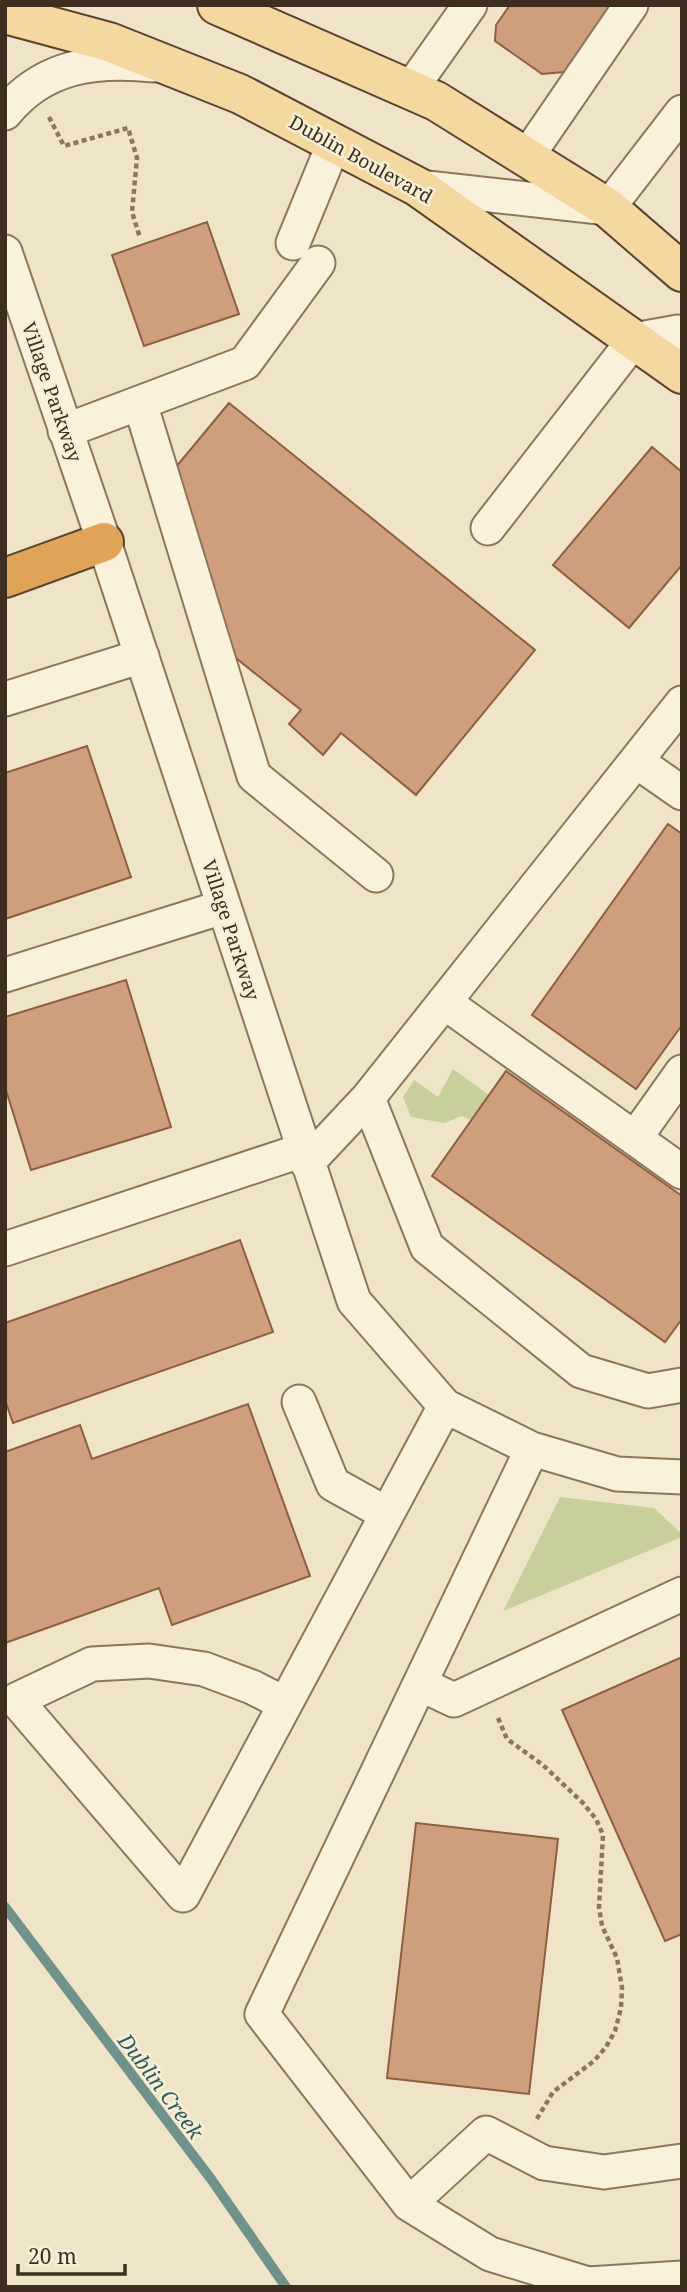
<svg xmlns="http://www.w3.org/2000/svg" width="687" height="2292" font-family="'Noto Serif',serif">
<rect width="100%" height="100%" fill="#f0e4c8"/>
<path fill="#c9cf9b" d="M453 1069 489 1095 471 1120 462 1116 444 1123 411 1117 403 1097 414 1080 438 1097Z
M560 1497 654 1508 682 1534V1537L503 1611Z"/>
<g fill="none" stroke-linecap="round" stroke-linejoin="round">
<path stroke="#6f938a" stroke-width="10" d="M5 1907 211 2179 286 2287"/>
</g>
<path fill="#cf9f7d" stroke="#8d5f41" stroke-width="2" d="M510 5H610L564 72 542 74 495 41 496 25Z
M207 222 239 314 144 346 112 255Z
M229 403 535 650 416 795 341 733 323 755 289 724 301 710 232 655 176 467Z
M652 447 682 472V565L629 628 553 565Z
M87 746 131 877 5 919V773Z
M668 824 682 834V1025L636 1089 532 1015Z
M126 980 171 1127 31 1170 5 1087V1017Z
M506 1071 682 1196V1319L665 1342 432 1176Z
M240 1240 273 1332 13 1423 5 1400V1323Z
M248 1404 310 1576 172 1625 159 1588 5 1643V1452L80 1425 92 1459Z
M682 1657V1934L665 1941 562 1710Z
M416 1823 558 1839 529 2094 387 2078Z"/>
<g fill="none" stroke-linecap="round" stroke-linejoin="round">
<g stroke="#8d765c" stroke-width="37">
<path id="minor" d="M410 90 470 5
M5 113C44 65 96 59 154 65
M526 158 631 5
M418 187 608 208 682 112
M293 243 334 143
M5 252 104 542 354 1301 445 1406 532 1449 617 1474 682 1477
M140 403 254 776 376 875
M65 431 245 363 318 263
M488 528 634 340 678 332 682 333
M5 699 142 656
M636 761 682 793
M5 975 223 907
M444 1002 682 1172
M368 1098 427 1247 581 1371 648 1391 682 1385
M635 1138 682 1072
M307 1163 368 1098 682 703
M5 1249 303 1150
M299 1402 333 1484 387 1514
M532 1449 262 2014 409 2204 490 2254 588 2284 682 2278
M420 1684 454 1700 682 1594
M285 1704 252 1687 204 1669 149 1661 92 1664 16 1700 183 1895 445 1406
M409 2204 486 2133 544 2163 604 2172 682 2161"/>
</g>
<g stroke="#5b4430" stroke-width="42">
<path id="major" d="M217 5 436 101 608 208 682 272
M5 14 109 42 240 94 418 187 682 374"/>
</g>
<g stroke="#5b4430" stroke-width="42">
<path id="highway" d="M5 578 104 542"/>
</g>
<path stroke="#8d765c" stroke-width="4.5" stroke-dasharray="5 3.5" stroke-linecap="butt" d="M49 117 64 146 128 128 137 158 132 212 140 238
M498 1718 507 1739 543 1765 583 1803 596 1819 603 1835 599 1907 602 1926 617 1958 622 1988 621 2008 615 2031 606 2047 594 2061 553 2092 535 2122"/>
<use href="#minor" stroke="#faf1dc" stroke-width="33"/>
<use href="#major" stroke="#f3d9a0" stroke-width="38"/>
<use href="#highway" stroke="#e0a458" stroke-width="38"/>
</g>
<g text-anchor="middle" dominant-baseline="central" stroke-width="5" stroke-linejoin="round" paint-order="stroke">
<g font-size="19" fill="#3d2e20" stroke="#f7eed8">
<text transform="translate(361 159) rotate(29)">Dublin Boulevard</text>
<text transform="translate(52 392) rotate(71)">Village Parkway</text>
<text transform="translate(231 930) rotate(72)">Village Parkway</text>
</g>
<g font-size="21" font-style="italic" fill="#2f5d5a" stroke="#f7eed8">
<text transform="translate(161 2086) rotate(53)">Dublin Creek</text>
</g>
</g>
<rect width="687" height="2292" fill="none" stroke="#3d2e20" stroke-width="14"/>
<path d="M18 2264v10h107v-10" fill="none" stroke="#3d2e20" stroke-width="3.5"/>
<text x="28" y="2264" font-size="21" fill="#3d2e20" stroke="#f7eed8" stroke-width="5" paint-order="stroke">20 m</text>
</svg>
